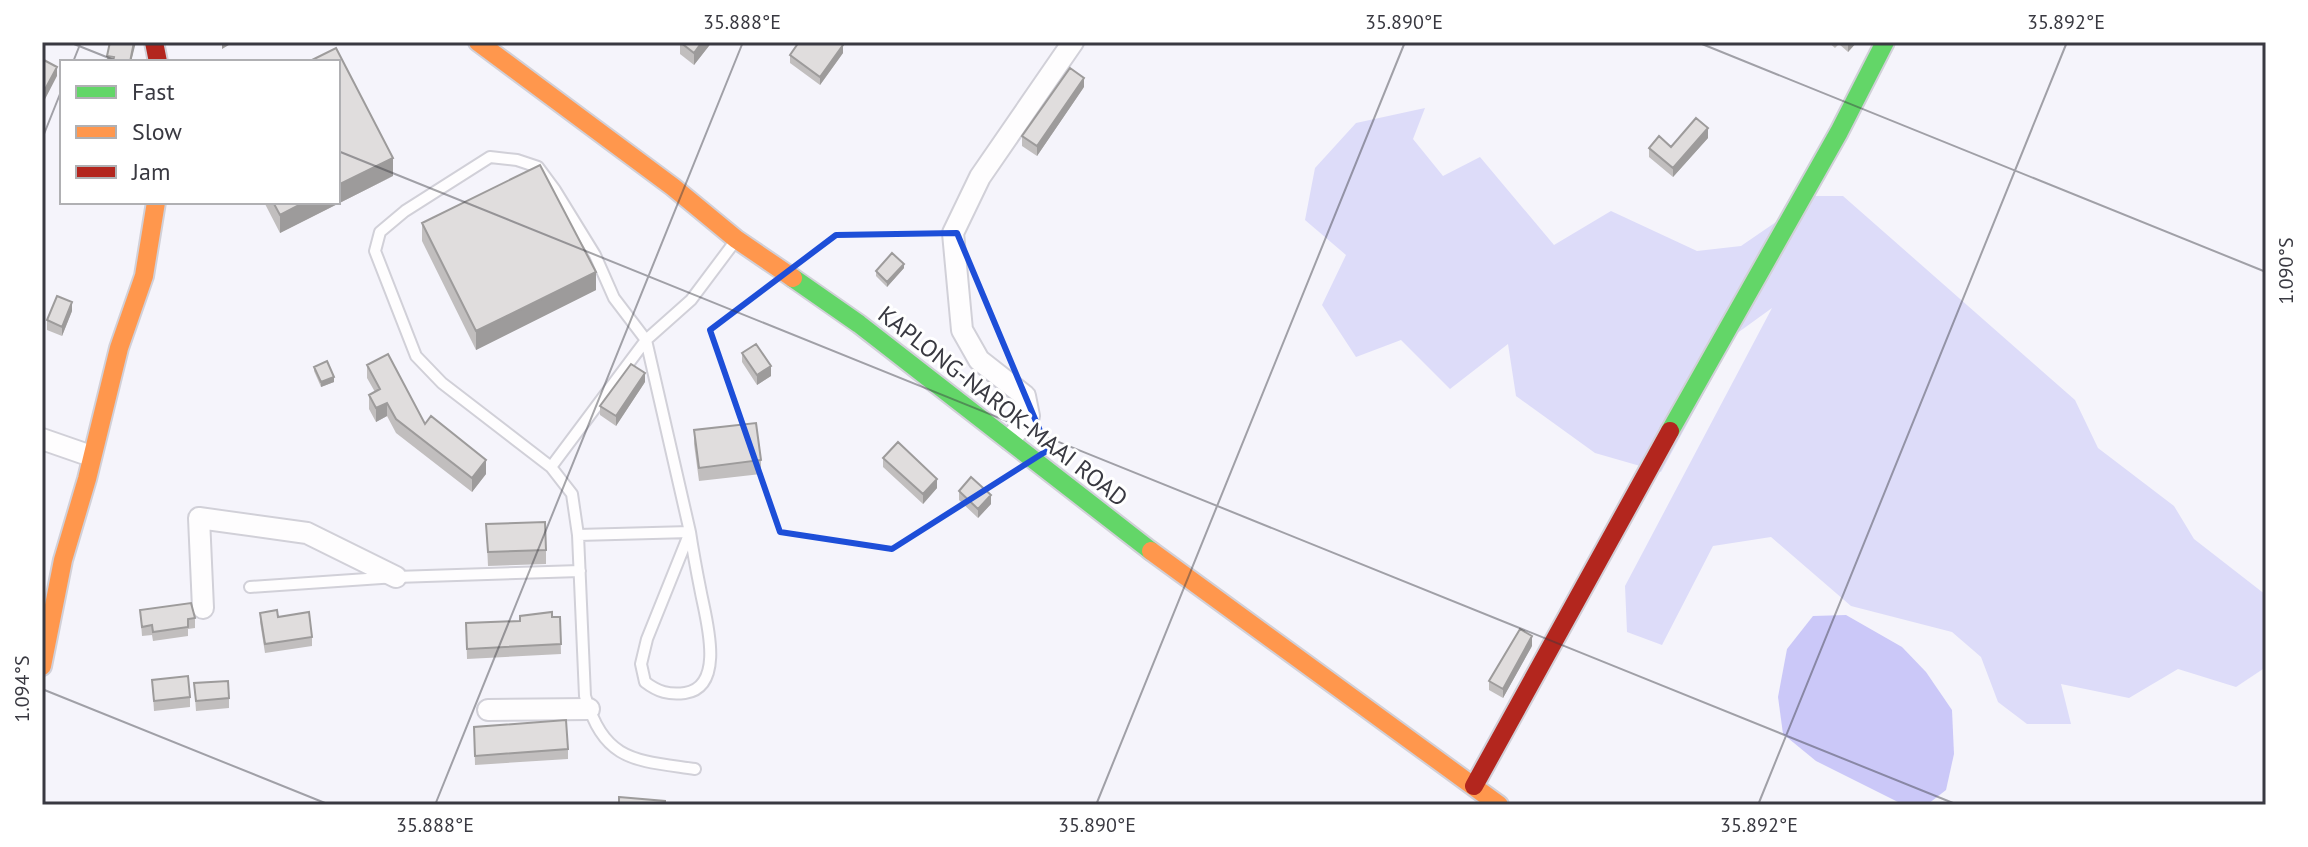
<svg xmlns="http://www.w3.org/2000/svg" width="2308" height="847" font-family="'PT Sans',sans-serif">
<rect width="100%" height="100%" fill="#f5f4fb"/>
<path fill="#dddcf9" d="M1425 108 1413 139 1443 176 1480 157 1554 245 1611 211 1697 251 1741 246 1814 196H1843L2075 400 2098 448 2174 506 2194 539 2266 595V667L2236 687 2178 669 2129 698 2061 684 2071 724H2027L1998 702 1981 657 1952 632 1851 606 1771 537 1713 546 1662 645 1627 632 1625 586 1772 308 1736 334 1661 472 1595 453 1516 396 1508 344 1450 389 1401 340 1356 357 1322 305 1346 255 1305 220 1315 168 1356 123Z"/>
<path fill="#cbc8f8" d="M1846 615 1902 647 1926 672 1952 710 1954 754 1946 790 1928 804 1904 805 1816 761 1783 734 1778 697 1787 649 1813 616Z"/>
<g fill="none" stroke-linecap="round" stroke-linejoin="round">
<g stroke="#d1d0d8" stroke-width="14">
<path id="lane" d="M551 467 442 383 416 356 375 251 380 232 405 211 490 157 517 160 538 167 555 190 595 255 614 298 646 340 690 532 647 639 641 664 645 682C658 692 669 695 685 693 726 687 706 619 701 593 697 573 693 552 690 532L578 535
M250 587 396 577 580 571
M695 769C634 760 605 762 585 696L578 535 572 494 551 467 646 340 691 300 733 244"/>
</g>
<g stroke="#d1d0d8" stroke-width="24">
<path id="street" d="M42 439 91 456
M1010 440 1029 416 1025 396 979 360 962 330 953 233 980 177 1073 42
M203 608 199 518 307 533 396 577
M488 710 589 709"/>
</g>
<g stroke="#d1d0d8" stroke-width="22">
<path id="fast" d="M793 278 859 324 1151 551
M1670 431 1839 132 1885 42"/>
</g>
<g stroke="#d1d0d8" stroke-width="22">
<path id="slow" d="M478 42 673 187 736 239 793 278
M1151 551 1499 805
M42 666 63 560 87 479 119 348 144 276 156 202"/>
</g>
<g stroke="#d1d0d8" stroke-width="22">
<path id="jam" d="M154 42 158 62
M1474 786 1670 431"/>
</g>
<use href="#lane" stroke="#fefdfe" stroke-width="10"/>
<use href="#street" stroke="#fefdfe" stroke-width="20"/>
<use href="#fast" stroke="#63d668" stroke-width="18"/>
<use href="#slow" stroke="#ff974d" stroke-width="18"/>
<use href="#jam" stroke="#b3261e" stroke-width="18"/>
</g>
<path fill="#c1bebe" d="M680 42H712L694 65 680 54Z
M1828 42H1857L1848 52 1839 44 1835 48Z
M843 53 820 85 790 63V55Z
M107 56 131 62H107Z
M1084 87 1037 156 1022 146V136Z
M1708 138 1673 177 1649 157V148L1671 147Z
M393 176 280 233 264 202H338Z
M422 223 596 290 476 350 422 241Z
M904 268 887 287 876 276V271Z
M72 311 62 336 47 330V320Z
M742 353 771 376 757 385 742 362Z
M367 365 425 424 486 474 472 492 396 433 387 416 376 422 369 409V395L375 392 367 378Z
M314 367 334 382 321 387 314 371Z
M645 382 616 426 600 415V406Z
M694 430 761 460V474L699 481 694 444Z
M883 458 937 488 923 504 883 467Z
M959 491 991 504 978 518 959 500Z
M486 524 546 550V564L488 566Z
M140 610 195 618V628L188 629V636L153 641 152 635 142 636Z
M260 613 278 617 312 637V646L265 653 260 622Z
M560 617 561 654 467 659 466 623 520 621Z
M1532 646 1503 698 1489 690V681Z
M152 680 190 697V707L154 711Z
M194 683 229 698V708L196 711Z
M474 727 568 749V759L475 765Z"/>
<path fill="#9d9b9b" d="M134 42H136L131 62H130Z
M222 42H234L222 49Z
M702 42H712L694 65V53Z
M1851 42H1857L1848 52V45Z
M843 45V53L820 85V77Z
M57 67V76L42 105V95Z
M1084 78V87L1037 156V146Z
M1708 128V138L1673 177V168Z
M393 158V176L280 233V215L305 202H338V185Z
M904 264V268L887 287V282Z
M596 272V290L476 350V331Z
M72 302V311L62 336V327Z
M771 366V376L757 385V375Z
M645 373V382L616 426V416Z
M334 377V382L321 387V382Z
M387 403V416L376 422V408Z
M486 460V474L472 492V478Z
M937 479V488L923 504V494Z
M991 495V504L978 518V509Z
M1532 636V646L1503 698V689Z"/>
<path fill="#e0dddd" stroke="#9d9b9b" stroke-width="2" d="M110 42H134L130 62H113L114 57 107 56Z
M680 42H702L694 53Z
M799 42H839L843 45 820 77 790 55Z
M336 48 393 158 338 185V62H308Z
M42 59 57 67 42 95Z
M1070 68 1084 78 1037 146 1022 136Z
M1696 118 1708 128 1673 168 1649 148 1659 136 1671 147Z
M540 165 596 272 476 331 422 223Z
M273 202H305L280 215Z
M892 253 904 264 887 282 876 271Z
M57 296 72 302 62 327 47 320Z
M756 344 771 366 757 375 742 353Z
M388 354 425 424 431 416 486 460 472 478 396 419 387 403 376 408 369 395 380 389 367 365Z
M327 361 334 377 321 382 314 367Z
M631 364 645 373 616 416 600 406Z
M756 423 761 460 699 468 694 430Z
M898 442 937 479 923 494 883 458Z
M971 477 991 495 978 509 959 491Z
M545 522 546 550 488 552 486 524Z
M191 603 195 618 188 619V627L153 632 152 625 142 627 140 610Z
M277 610 278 617 309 612 312 637 265 644 260 613Z
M552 612V617H560L561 644 467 649 466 623 520 621V616Z
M1520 629 1532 636 1503 689 1489 681Z
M188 676 190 697 154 701 152 680Z
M228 681 229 698 196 701 194 683Z
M566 720 568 749 475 756 474 727Z
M619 797 665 801V805H619Z"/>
<path fill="none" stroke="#1d4ed8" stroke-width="6" stroke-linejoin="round" d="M957 233 1048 450 892 549 780 532 710 330 836 235Z"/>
<path fill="none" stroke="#393941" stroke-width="2" stroke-opacity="0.45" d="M69 42 119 62M1697 42 2266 272M73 62 81 42M42 139 62 89M338 151 1958 805M42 689 330 805M435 805 743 42M1096 805 1405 42M1758 805 2067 42"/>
<g text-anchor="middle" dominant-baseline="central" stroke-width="6" stroke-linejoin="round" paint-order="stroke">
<g font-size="24" fill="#393941" stroke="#fff">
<text transform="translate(1003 406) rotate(38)">KAPLONG-NAROK-MAAI ROAD</text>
</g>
</g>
<rect width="2308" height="847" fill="none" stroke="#ffffff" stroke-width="88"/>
<rect x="60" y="60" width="280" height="144" fill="#ffffff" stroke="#b0b0b3" stroke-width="2"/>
<rect x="76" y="86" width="40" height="12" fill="#63d668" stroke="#b0b0b3" stroke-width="2"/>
<text x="132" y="100" font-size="24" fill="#393941">Fast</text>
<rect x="76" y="126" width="40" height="12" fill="#ff974d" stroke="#b0b0b3" stroke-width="2"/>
<text x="132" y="140" font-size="24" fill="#393941">Slow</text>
<rect x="76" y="166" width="40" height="12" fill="#b3261e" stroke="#b0b0b3" stroke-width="2"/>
<text x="132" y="180" font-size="24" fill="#393941">Jam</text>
<rect x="44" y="44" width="2220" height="759" fill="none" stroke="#393941" stroke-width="3"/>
<g font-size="20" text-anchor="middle" fill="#393941">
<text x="742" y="29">35.888°E</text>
<text x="1404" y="29">35.890°E</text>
<text x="2066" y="29">35.892°E</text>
<text transform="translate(2286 271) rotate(-90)" y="7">1.090°S</text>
<text transform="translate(22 689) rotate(-90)" y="7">1.094°S</text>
<text x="435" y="832">35.888°E</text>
<text x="1097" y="832">35.890°E</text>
<text x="1759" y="832">35.892°E</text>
</g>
</svg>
